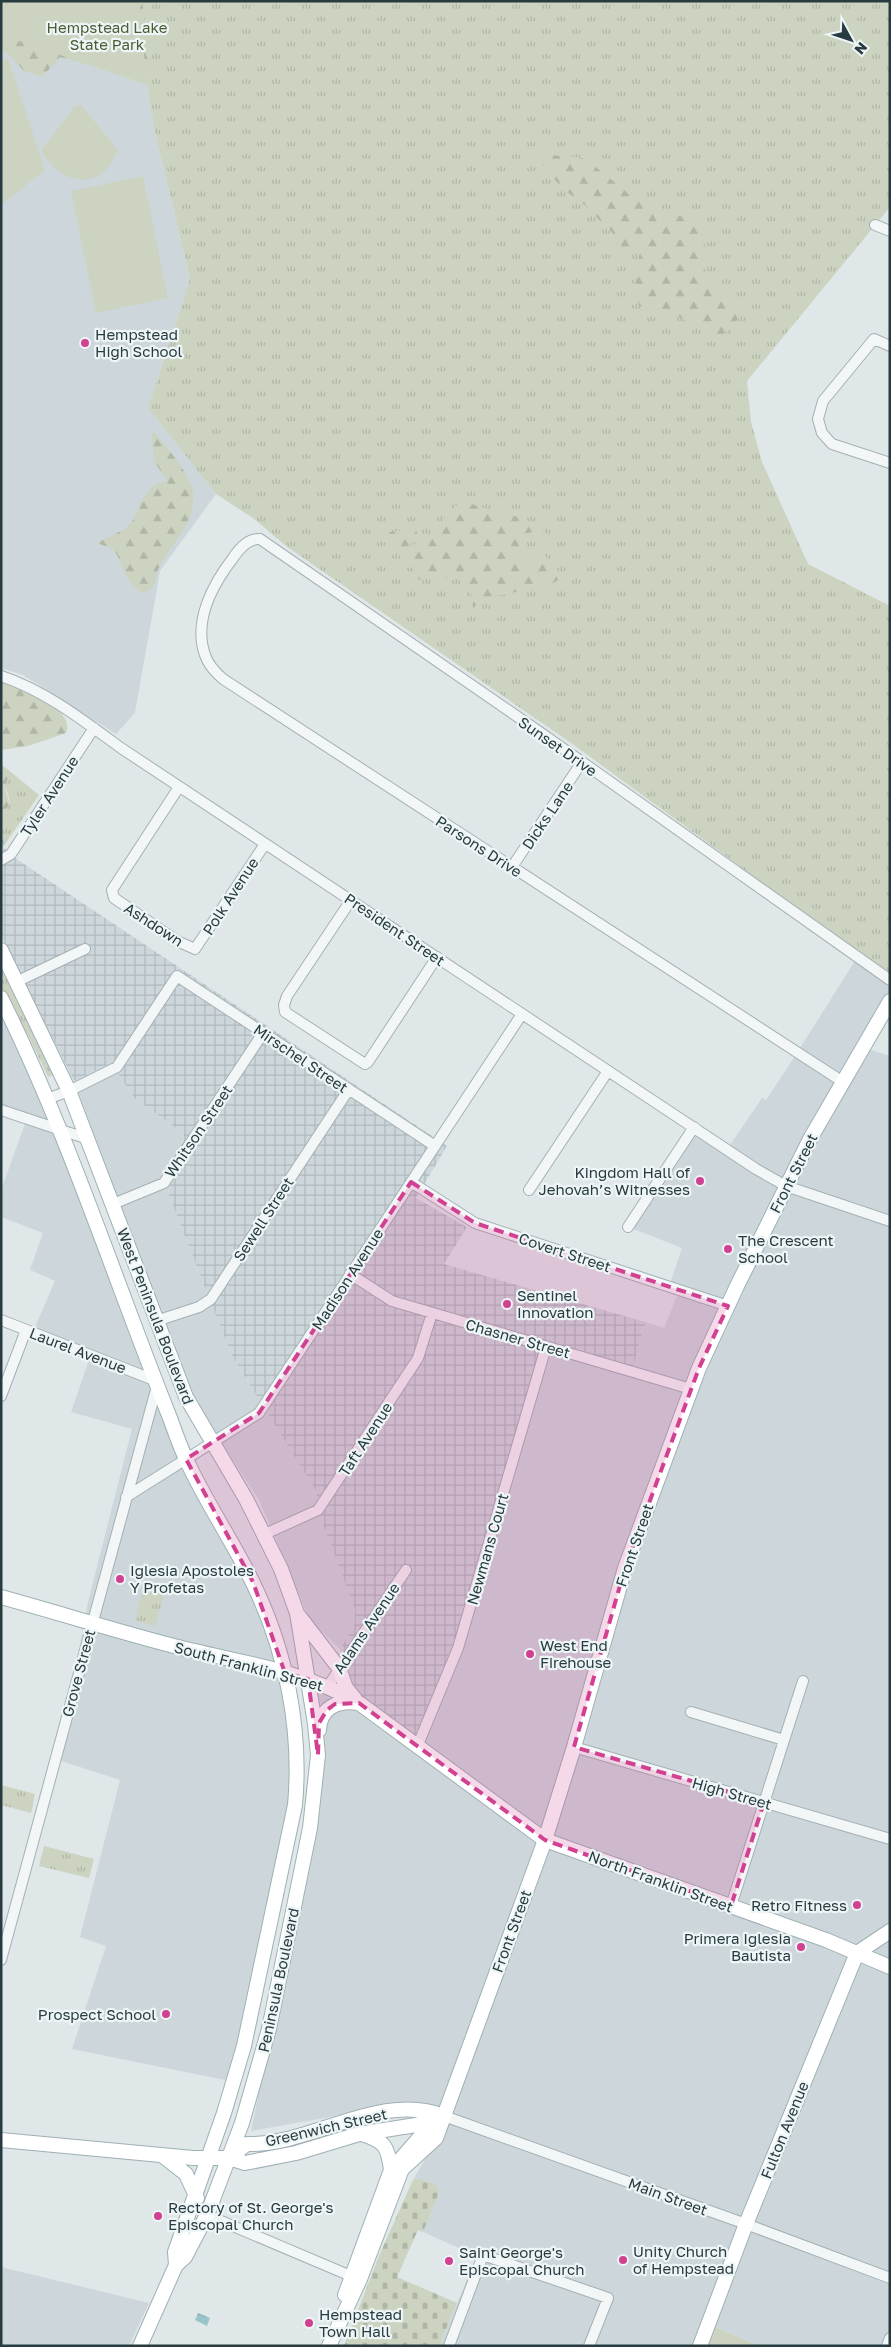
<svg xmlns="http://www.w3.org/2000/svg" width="891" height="2347" font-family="'Golos Text',sans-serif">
<defs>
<pattern id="industrial-grid" width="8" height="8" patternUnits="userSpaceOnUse" patternTransform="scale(1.25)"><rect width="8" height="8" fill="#cdd7db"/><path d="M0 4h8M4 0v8" fill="none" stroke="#b0b9bd"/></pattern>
<pattern id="grass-tufts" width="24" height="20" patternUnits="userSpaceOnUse" patternTransform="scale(1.25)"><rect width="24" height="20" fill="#ccd3c0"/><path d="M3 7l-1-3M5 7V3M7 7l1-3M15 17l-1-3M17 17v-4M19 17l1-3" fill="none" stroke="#afb6a6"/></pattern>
<pattern id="forest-firs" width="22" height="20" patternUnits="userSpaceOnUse" patternTransform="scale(1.25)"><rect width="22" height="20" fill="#ccd3c0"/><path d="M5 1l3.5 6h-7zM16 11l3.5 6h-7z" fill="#afb6a6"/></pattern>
<pattern id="cemetery-stones" width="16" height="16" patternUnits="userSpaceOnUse" patternTransform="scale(1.25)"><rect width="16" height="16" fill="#ccd3c0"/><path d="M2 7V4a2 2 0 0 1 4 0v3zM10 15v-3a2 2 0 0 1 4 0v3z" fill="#afb6a6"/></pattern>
<pattern id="water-ripples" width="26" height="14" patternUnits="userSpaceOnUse" patternTransform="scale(1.25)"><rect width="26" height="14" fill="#99c5ca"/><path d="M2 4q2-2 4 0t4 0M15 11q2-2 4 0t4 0" fill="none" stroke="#7da1a5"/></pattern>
</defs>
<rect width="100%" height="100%" fill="#dfe7e9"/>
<path fill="#cdd7db" d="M5 35 147 85 154 128 190 279 148 408 216 494 160 571 135 713 116 734 23 675 1 668V37Z
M858 956 890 978V997L865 1048 890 1056V2346H760L709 2324 700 2346H439L477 2256 423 2232 439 2193 420 2179 413 2180 436 2140 445 2107 391 2106 251 2131 284 1971 320 1757 317 1693 360 1702 546 1344 632 1369 645 1322 664 1328 679 1291 669 1287 682 1248 631 1228 697 1127 728 1148 762 1098 766 1100 795 1056Z
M1 1003 23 1048 155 1387 258 1602 283 1677 295 1778 230 2081 72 2049 106 1946 80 1937 120 1780 58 1760 88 1602 132 1429 71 1412 90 1357 32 1334 55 1281 30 1270 43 1233 1 1217V1190L26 1121 1 1112Z
M111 1063 134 1098 184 1134 168 1193 232 1356 316 1491 322 1521 355 1610 354 1626 340 1649 310 1620 259 1500 190 1394 74 1081Z
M1 2267 149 2303 129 2346H1Z"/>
<path fill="url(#industrial-grid)" d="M4 848 18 860 447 1146 416 1198 467 1227 444 1264 645 1322 632 1370 546 1344 454 1651 417 1744 360 1702 340 1649 354 1626 355 1610 322 1521 316 1491 232 1356 168 1193 184 1134 134 1098 111 1063 74 1081 1 935V850Z"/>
<path fill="url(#grass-tufts)" d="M139 1H890V207L747 381 751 422 762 462 808 564 890 606V978L746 875 741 867 571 743 286 546 253 518 216 494 148 408 190 279 154 128 147 85Z
M1 764 39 795 1 850V816L10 804 8 794 4 786 8 776 1 768Z
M1 964 54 1075 48 1077 29 1037 18 1021 1 986Z
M143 1590 164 1595 155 1626 135 1620Z
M1 1785 35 1794 31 1813 1 1805Z
M44 1846 94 1859 89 1878 39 1866Z"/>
<path fill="url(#forest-firs)" d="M1 1H142L151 63 140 73 124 74 60 57 42 77 24 71 7 52 1 53Z
M530 150C549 158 567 154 586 159L635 199 660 206 667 215 688 217 701 228 705 246 704 268 709 276 734 300 739 315C735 325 727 334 717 336L681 318 639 306 635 275 642 245 619 255 617 241 607 224 601 222 586 206 562 188Z
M151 428C164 445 187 469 192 488 201 516 170 545 159 568 156 573 157 582 153 586 150 591 145 592 140 592 120 578 123 557 112 549 108 546 101 545 97 543L125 529 133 520 141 501 153 486 167 480 154 461Z
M459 503H469L504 515 521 517 535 524 548 535 533 532 522 534 520 559 530 568 535 559 538 546 558 573V580L548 586 490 597 480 601 473 608C473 572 446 576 419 580 415 568 407 564 399 555 393 549 391 541 389 532L413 530 417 532V538L409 545 428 542C439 528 445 514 459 503Z
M1 680C19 688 77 708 66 733L28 746 1 750Z
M1 768 9 776 4 786 10 804 1 816Z"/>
<path fill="url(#cemetery-stones)" d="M420 2179 436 2185 439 2193 423 2232 418 2230 397 2277 457 2303 439 2346H344L379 2256 413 2180Z"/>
<path fill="#ccd3c0" d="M1 1H139L147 85 5 36 1 37Z
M8 58 45 170 1 205V61Z
M81 105 118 150C115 155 112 162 108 167 85 193 54 175 41 150L75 106Z
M143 176 168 298 96 313 71 191Z
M708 2324 760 2346H700Z"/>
<path fill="url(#water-ripples)" d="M198 2313 210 2318 207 2326 195 2320Z"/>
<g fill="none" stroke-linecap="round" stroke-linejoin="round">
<path stroke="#99c5ca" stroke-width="2.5" d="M1 838 3 843"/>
<g stroke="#a4b0b3" stroke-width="12">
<path id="minor" d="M875 225 890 231
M890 346 874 339 823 401 818 419 822 433 832 444 890 463
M1 676C46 691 84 721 121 748L756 1169 786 1186 890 1221
M179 787 112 890 114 898 177 941 195 949 265 844
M1 860 11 854 94 728
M512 867 582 762
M351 900 287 996 284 1005 285 1012 365 1064 368 1062 437 957
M16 982 85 949
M843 1082 223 679C216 673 208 664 205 655 193 621 213 584 233 558 239 549 248 538 260 539L544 735 890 980
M47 1099 69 1091 117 1067 177 976 435 1146
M1 1110 88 1139
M411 1182 475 1223 728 1306
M529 1190 608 1071
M113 1204 164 1183 263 1033
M628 1227 694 1127
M350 1274 392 1301 691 1389
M1 1320 154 1380
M156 1321 199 1307 211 1299 349 1089
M1 1396 26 1330
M126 1497 259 1413 522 1014
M265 1534 318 1510 418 1358 432 1313
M328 1686 406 1570
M691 1712 784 1740
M417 1747 458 1648 546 1347
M574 1747 890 1839
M731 1906 803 1681
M1 1960 157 1386
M444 2116 746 2224 890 2278
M207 2215 358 2279
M449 2346 483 2255 608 2298 589 2346
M887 2346 890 2338"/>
</g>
<g stroke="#9eb0b5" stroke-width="16">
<path id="major" d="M1 950 69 1091 186 1397 246 1499 281 1569 297 1613 315 1724 318 1755 310 1828 269 2029 242 2123 207 2215 185 2257 176 2265 140 2346
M1 998C68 1133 114 1278 170 1418 175 1432 180 1446 186 1459 205 1501 232 1540 252 1581 286 1650 302 1729 295 1805L244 2046 224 2113 175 2252 176 2265
M1 1597C59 1613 116 1631 174 1646 236 1662 303 1670 359 1703L545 1840 826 1940 890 1967
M299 1616 339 1668 346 1688 355 1699
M319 1730C320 1708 337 1700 358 1703
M362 2134C385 2141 388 2147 391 2170
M1 2140 193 2158H229L245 2163 296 2153 359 2134 416 2125 444 2116
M163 2156 186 2174 197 2198
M230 2157 247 2144C311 2146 379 2091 444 2116
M345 2295 391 2170 420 2137 440 2120
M329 2346 360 2279 402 2169 436 2138 444 2116 545 1840 574 1747 625 1568 699 1368 737 1286 810 1139 890 1001
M700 2346 746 2224 857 1953 890 1931"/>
</g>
<use href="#minor" stroke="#f2f6f7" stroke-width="10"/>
<use href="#major" stroke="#fff" stroke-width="14"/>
</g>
<path fill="#d24091" fill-opacity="0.2" stroke="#d24091" stroke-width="4" stroke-dasharray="10 6" stroke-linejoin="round" d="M411 1182 475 1223 728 1306 699 1368 625 1568 574 1747 764 1802 731 1906 545 1840 359 1703 335 1704 327 1710 319 1723 318 1755 308 1679 285 1673 253 1582 186 1459 259 1413Z"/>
<g fill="#d24091" stroke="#eef5f6" stroke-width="2">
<circle cx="85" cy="343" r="5"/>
<circle cx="700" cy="1181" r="5"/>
<circle cx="728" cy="1249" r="5"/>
<circle cx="507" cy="1304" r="5"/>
<circle cx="120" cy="1579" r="5"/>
<circle cx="530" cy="1654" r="5"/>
<circle cx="857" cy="1905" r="5"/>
<circle cx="801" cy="1947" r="5"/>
<circle cx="166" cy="2014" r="5"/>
<circle cx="158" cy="2216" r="5"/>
<circle cx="623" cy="2260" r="5"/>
<circle cx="449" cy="2261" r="5"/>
<circle cx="309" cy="2323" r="5"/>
</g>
<g text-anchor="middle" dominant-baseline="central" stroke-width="4.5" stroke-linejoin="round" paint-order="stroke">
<g font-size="15" fill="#4c5c34" stroke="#eef5f6">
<text x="107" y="27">Hempstead Lake<tspan x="107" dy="17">State Park</tspan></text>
</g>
<g font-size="15" fill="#273b40" stroke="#eef5f6" text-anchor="start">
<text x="95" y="334">Hempstead<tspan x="95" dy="17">High School</tspan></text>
<text x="690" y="1172" text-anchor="end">Kingdom Hall of<tspan x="690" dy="17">Jehovah’s Witnesses</tspan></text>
<text x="738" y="1240">The Crescent<tspan x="738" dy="17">School</tspan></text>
<text x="517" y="1295">Sentinel<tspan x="517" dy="17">Innovation</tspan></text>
<text x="130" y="1570">Iglesia Apostoles<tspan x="130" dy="17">Y Profetas</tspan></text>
<text x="540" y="1645">West End<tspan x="540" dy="17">Firehouse</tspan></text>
<text x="847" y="1905" text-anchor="end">Retro Fitness</text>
<text x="791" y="1938" text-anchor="end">Primera Iglesia<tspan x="791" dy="17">Bautista</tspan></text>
<text x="156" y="2014" text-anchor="end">Prospect School</text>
<text x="168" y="2207">Rectory of St. George's<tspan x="168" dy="17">Episcopal Church</tspan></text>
<text x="633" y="2251">Unity Church<tspan x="633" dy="17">of Hempstead</tspan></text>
<text x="459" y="2252">Saint George's<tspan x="459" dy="17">Episcopal Church</tspan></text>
<text x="319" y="2314">Hempstead<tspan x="319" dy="17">Town Hall</tspan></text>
</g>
<g font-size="15" fill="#273b40" stroke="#eef5f6">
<text transform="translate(558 746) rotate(35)">Sunset Drive</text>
<text transform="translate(49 796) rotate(-57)">Tyler Avenue</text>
<text transform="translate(547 815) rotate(-56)">Dicks Lane</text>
<text transform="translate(479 846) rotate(33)">Parsons Drive</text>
<text transform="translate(230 896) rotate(-57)">Polk Avenue</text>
<text transform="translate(154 924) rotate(33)">Ashdown</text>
<text transform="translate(395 929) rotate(34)">President Street</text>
<text transform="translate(301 1058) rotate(34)">Mirschel Street</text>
<text transform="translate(198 1131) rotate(-56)">Whitson Street</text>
<text transform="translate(793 1173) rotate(-63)">Front Street</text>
<text transform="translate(263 1219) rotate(-57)">Sewell Street</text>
<text transform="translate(565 1252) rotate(18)">Covert Street</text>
<text transform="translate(347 1279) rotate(-57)">Madison Avenue</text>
<text transform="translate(156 1316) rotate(69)">West Peninsula Boulevard</text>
<text transform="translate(518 1338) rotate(16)">Chasner Street</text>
<text transform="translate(78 1350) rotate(21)">Laurel Avenue</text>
<text transform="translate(365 1439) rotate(-57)">Taft Avenue</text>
<text transform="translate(634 1545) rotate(-71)">Front Street</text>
<text transform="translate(487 1549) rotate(-74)">Newmans Court</text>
<text transform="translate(366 1628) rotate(-56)">Adams Avenue</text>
<text transform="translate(249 1666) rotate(15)">South Franklin Street</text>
<text transform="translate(78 1673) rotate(-75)">Grove Street</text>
<text transform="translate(732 1793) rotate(16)">High Street</text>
<text transform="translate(661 1881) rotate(20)">North Franklin Street</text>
<text transform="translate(511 1931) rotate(-70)">Front Street</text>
<text transform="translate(278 1980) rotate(-78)">Peninsula Boulevard</text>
<text transform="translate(326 2127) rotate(-13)">Greenwich Street</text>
<text transform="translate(784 2130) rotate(-68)">Fulton Avenue</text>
<text transform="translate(668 2196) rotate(20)">Main Street</text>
</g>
</g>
<rect width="891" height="2347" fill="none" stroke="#273b40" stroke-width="5"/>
<g transform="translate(851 40) rotate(130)" stroke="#eef5f6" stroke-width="4" paint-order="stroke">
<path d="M0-4L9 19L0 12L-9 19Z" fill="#273b40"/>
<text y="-8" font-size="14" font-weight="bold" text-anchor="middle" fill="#273b40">N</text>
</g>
</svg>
